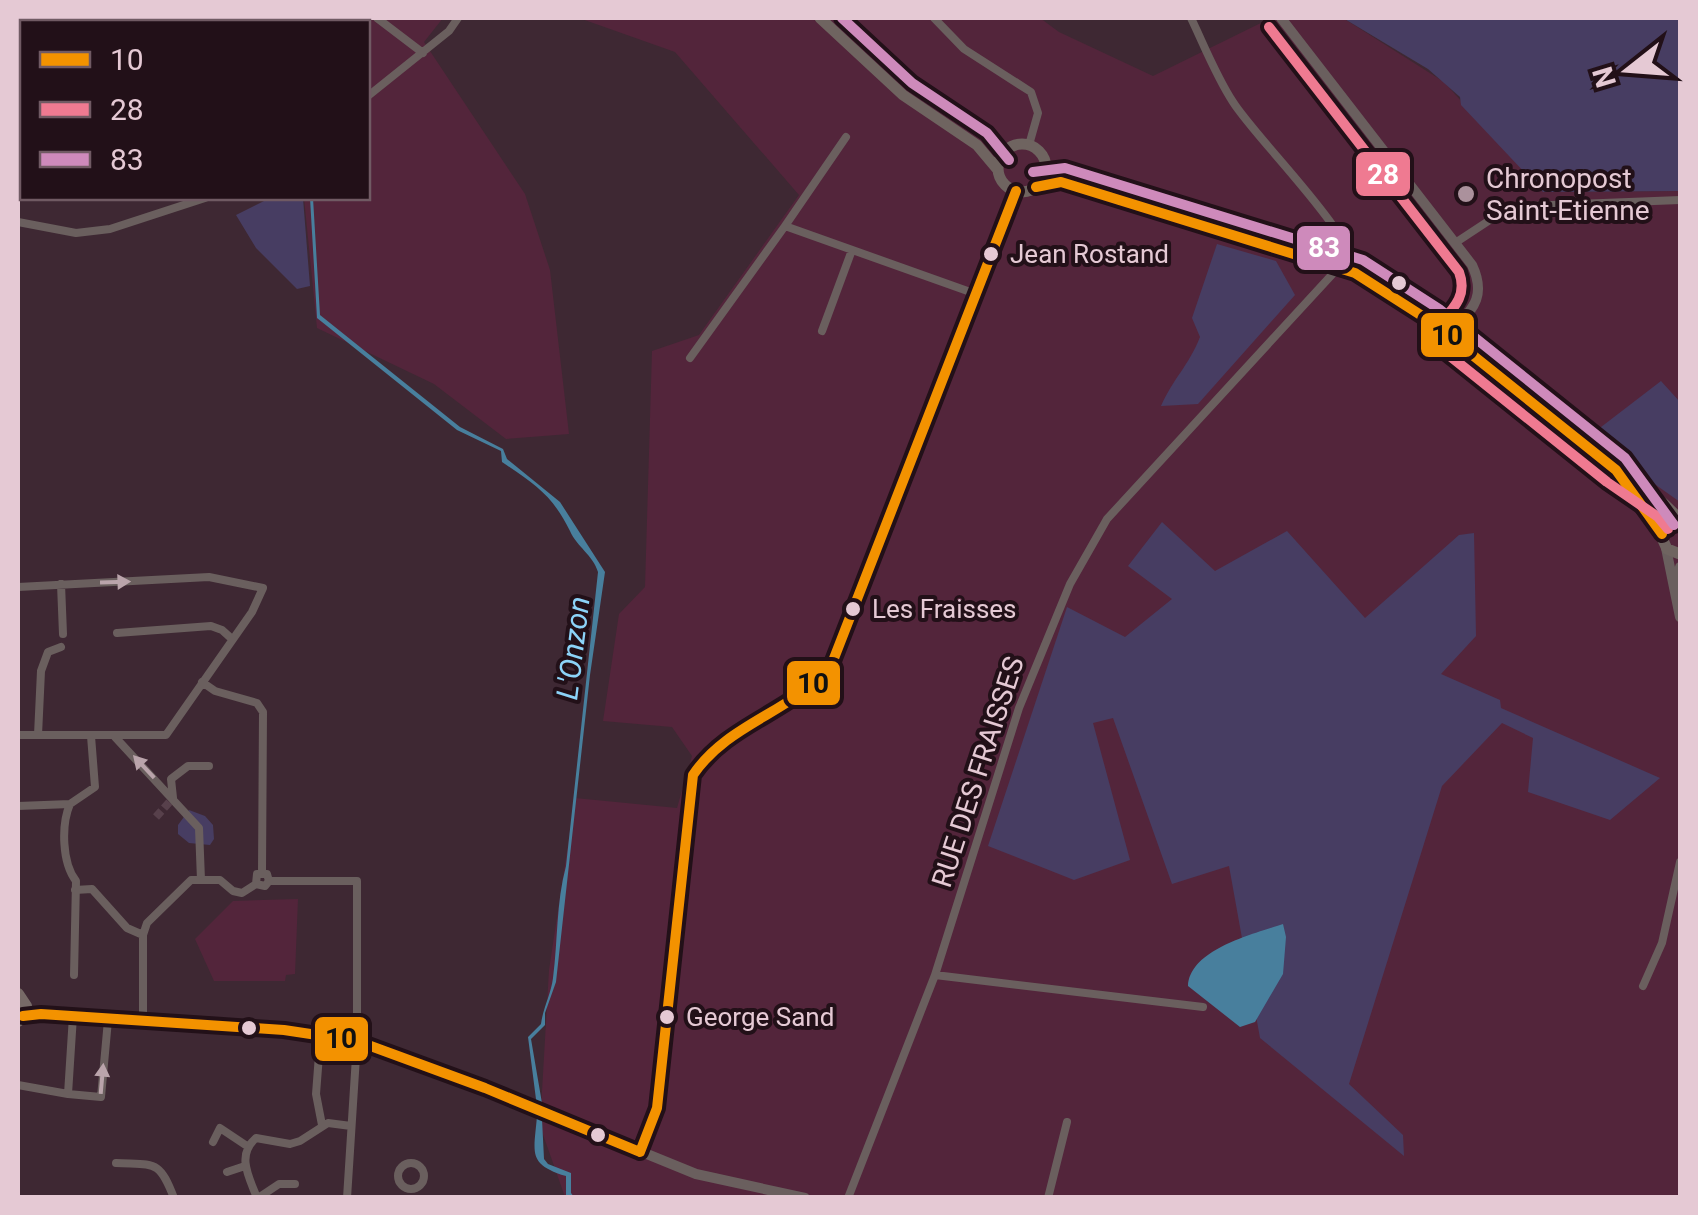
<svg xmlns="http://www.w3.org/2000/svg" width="1698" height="1215" font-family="Roboto,sans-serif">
<rect width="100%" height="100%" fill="#3e2833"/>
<path fill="#53253b" d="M18 18H443L424 42 525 194 550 270 569 434 506 439 434 384 317 328 304 198H368V22H22V109L18 106Z
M579 18H1040L1059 32 1153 76 1271 18H1343L1444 82 1543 192 1680 191V1197H565L540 1126 549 970 575 798 677 808 692 756 672 727 603 721 619 614 645 587 652 351 699 335 799 195 675 52Z
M298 899 295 974 286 975 285 981H214L195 939 233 901Z"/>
<path fill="#473d62" d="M1343 18H1680V191L1543 192 1461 105 1460 97 1428 69Z
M270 198H303L310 286 297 289 256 248 236 215Z
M1217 244 1276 261 1295 295 1198 404 1161 406C1174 377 1188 367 1200 337L1192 318Z
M1661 381 1680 402V502L1588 437Z
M1162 522 1215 571 1287 531 1365 618 1459 535 1474 533 1476 636 1441 674 1500 700 1501 708 1660 778 1610 820 1528 792 1533 738 1502 723 1442 786 1349 1084 1403 1135 1404 1156 1260 1038 1229 866 1172 884 1113 718 1093 723 1130 860 1074 880 988 846 1067 607 1125 637 1172 599 1128 566Z
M189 810 205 816 213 825 214 839 210 845 189 843 178 834V825Z"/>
<path fill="#487f9d" d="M310 198H313L320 315 460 427 503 449 507 459 560 502 605 572 590 675 556 982 545 1013V1025L531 1039 543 1109 537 1107 528 1037 541 1024C543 1008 551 994 553 978 558 940 556 903 566 866L598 572C593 555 577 547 570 531 552 495 536 485 502 462L501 451 457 430 317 318Z
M1283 924 1286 937 1283 974 1255 1022 1240 1027 1188 986C1190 949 1254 934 1283 924Z
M537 1116 542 1119 544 1159 548 1164 571 1173V1193L574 1197 566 1196V1176C527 1164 534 1153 537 1116Z"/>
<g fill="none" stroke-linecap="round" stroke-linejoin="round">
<path stroke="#57404b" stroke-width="8" stroke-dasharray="8 4" stroke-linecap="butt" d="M156 817 173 798"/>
<path stroke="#6a5f5e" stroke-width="8" d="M195 18 201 22
M377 18 423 53
M934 18 964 49 1031 92 1038 113 1029 145
M1191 18C1204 45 1216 76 1233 102 1257 140 1355 234 1355 273
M368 96 449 31 458 18
M846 137 785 226 976 294
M18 222 76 233 110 229 205 198
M1455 243 1496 216 1526 206 1680 200
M822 331 852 250
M690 358 785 226
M61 584 63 634
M18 587 209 577 263 588 252 612 166 735H18
M117 633 211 626 222 630 232 639
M202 682 215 691 257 703 263 712 262 872
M38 735 41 671 48 652 61 647
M115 737 199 828 201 880
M173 798 171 779 188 766H209
M70 804C61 825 62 863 76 881L74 975
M18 806 70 804 95 787 91 736
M269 881H357V1041L347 1198
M75 890 92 889 127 928 143 935
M935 975 1203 1007
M1643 986 1662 943 1680 862
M73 1016 68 1094 101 1097 108 1020
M143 1023V935L147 923 191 880H220L233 891 242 893 256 884 265 886 269 881 267 874H257L256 884
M319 1055 316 1094 322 1125
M18 1085 68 1094
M213 1142 220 1128 247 1146
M640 1152 657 1108 693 775C722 716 797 718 831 666L1016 191
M398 1176a13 13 0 1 1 26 0a13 13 0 1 1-26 0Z
M116 1163C155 1165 159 1159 174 1198
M227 1172 245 1166
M257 1198C249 1177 236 1155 256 1138L290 1144 300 1141 328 1123 351 1126
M258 1198 279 1184H295
M848 1198 935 975 1019 708 1070 584 1107 519 1339 267
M1048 1198 1067 1122"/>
<path stroke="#6a5f5e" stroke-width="10" d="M1281 18 1472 265C1488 299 1470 311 1449 336
M1666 548 1680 617
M1675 589 1680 567
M23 1016 41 1014 284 1030 357 1041 485 1088 696 1174 805 1198"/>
<path stroke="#6f6460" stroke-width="11" d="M820 18 903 95 977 145 998 170
M998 168a24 24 0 1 1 48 0a24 24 0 1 1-48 0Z
M1036 187 1061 182 1242 238
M1237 236C1369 248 1491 369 1590 449 1619 473 1654 490 1679 519
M1618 474 1662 534
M1680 519 1667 525 1662 538 1667 549 1680 554"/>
<path stroke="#776a67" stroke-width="12" d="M18 994 26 1006 23 1016 18 1021"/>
<g stroke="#221018" stroke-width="18">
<path id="bus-1" d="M1036 187 1061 182 1355 273 1430 321 1616 470 1662 534
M23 1016 41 1014 284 1030 357 1041 485 1088 640 1152
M640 1152 657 1108 693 775C728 723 791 713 831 666L1016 191"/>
</g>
<g stroke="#221018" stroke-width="18">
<path id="bus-2" d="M1269 27 1459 272C1468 296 1453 309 1438 326
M1440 348 1607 482 1658 517 1668 529"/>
</g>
<g stroke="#221018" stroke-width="18">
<path id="bus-3" d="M842 18 912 83 987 133 1009 160
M1033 172 1065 168 1363 260 1439 309 1625 458 1674 525"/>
</g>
<use href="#bus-1" stroke="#f39200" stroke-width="10"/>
<use href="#bus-2" stroke="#ef7a91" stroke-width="10"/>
<use href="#bus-3" stroke="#ce8abb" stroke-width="10"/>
</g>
<defs><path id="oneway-solid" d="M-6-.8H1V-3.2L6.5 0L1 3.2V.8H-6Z" transform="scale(2.5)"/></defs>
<g fill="#baa4ab">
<use href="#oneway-solid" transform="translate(115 582) rotate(-2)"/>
<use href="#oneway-solid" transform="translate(144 767) rotate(-133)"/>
<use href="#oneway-solid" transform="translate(102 1079) rotate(-85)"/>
</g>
<circle fill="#ab919c" stroke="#221018" stroke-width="4" cx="1466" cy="194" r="10"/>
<g fill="#e5c9d4" stroke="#221018" stroke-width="4">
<circle cx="991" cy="254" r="9"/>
<circle cx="1399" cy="283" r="9"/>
<circle cx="853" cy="609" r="9"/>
<circle cx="667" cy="1017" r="9"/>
<circle cx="249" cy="1028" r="9"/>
<circle cx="598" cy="1135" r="9"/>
</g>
<g text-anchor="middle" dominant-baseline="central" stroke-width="8" stroke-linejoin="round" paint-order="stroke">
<g font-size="26" fill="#e5c9d4" stroke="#221018" text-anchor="start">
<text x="1010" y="254">Jean Rostand</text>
<text x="872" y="609">Les Fraisses</text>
<text x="686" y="1017">George Sand</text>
</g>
<g font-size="28" fill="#e5c9d4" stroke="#221018" text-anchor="start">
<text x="1486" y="178">Chronopost<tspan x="1486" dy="32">Saint-Etienne</tspan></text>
</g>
<g font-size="28" fill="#e5c9d4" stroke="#221018">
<text transform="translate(978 772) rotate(-72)">RUE DES FRAISSES</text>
</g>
<g font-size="30" font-style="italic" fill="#8cd3f8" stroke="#221018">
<text transform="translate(573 648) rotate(-83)">L'Onzon</text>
</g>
</g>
<g stroke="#221018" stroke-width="4">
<rect x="1354" y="150" width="58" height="48" rx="10" fill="#ef7a91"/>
<rect x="1295" y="224" width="57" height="48" rx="10" fill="#ce8abb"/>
<rect x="1419" y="311" width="57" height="48" rx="10" fill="#f39200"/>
<rect x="785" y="659" width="57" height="48" rx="10" fill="#f39200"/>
<rect x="313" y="1015" width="57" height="48" rx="10" fill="#f39200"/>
</g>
<g font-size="28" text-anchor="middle" font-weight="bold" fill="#fff">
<text x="1383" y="184">28</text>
<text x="1324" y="257">83</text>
</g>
<g font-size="28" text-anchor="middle" font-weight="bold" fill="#111">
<text x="1447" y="345">10</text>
<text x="813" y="693">10</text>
<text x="341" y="1048">10</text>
</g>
<rect width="1698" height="1215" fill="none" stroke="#e5c9d4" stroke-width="40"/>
<rect x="20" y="20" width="350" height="180" fill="#221018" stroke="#705a63" stroke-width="2.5"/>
<rect x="40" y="52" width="50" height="15" fill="#f39200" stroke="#705a63" stroke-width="2.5"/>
<text x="110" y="70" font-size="30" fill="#e5c9d4">10</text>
<rect x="40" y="102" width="50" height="15" fill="#ef7a91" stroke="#705a63" stroke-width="2.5"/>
<text x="110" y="120" font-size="30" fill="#e5c9d4">28</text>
<rect x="40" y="152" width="50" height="15" fill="#ce8abb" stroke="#705a63" stroke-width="2.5"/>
<text x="110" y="170" font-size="30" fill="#e5c9d4">83</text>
<g transform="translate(1628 70) rotate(253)" stroke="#221018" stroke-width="8" paint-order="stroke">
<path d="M0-8L18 38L0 25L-18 38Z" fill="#e5c9d4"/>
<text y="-15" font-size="28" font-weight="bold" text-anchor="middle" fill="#e5c9d4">N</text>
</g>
</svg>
